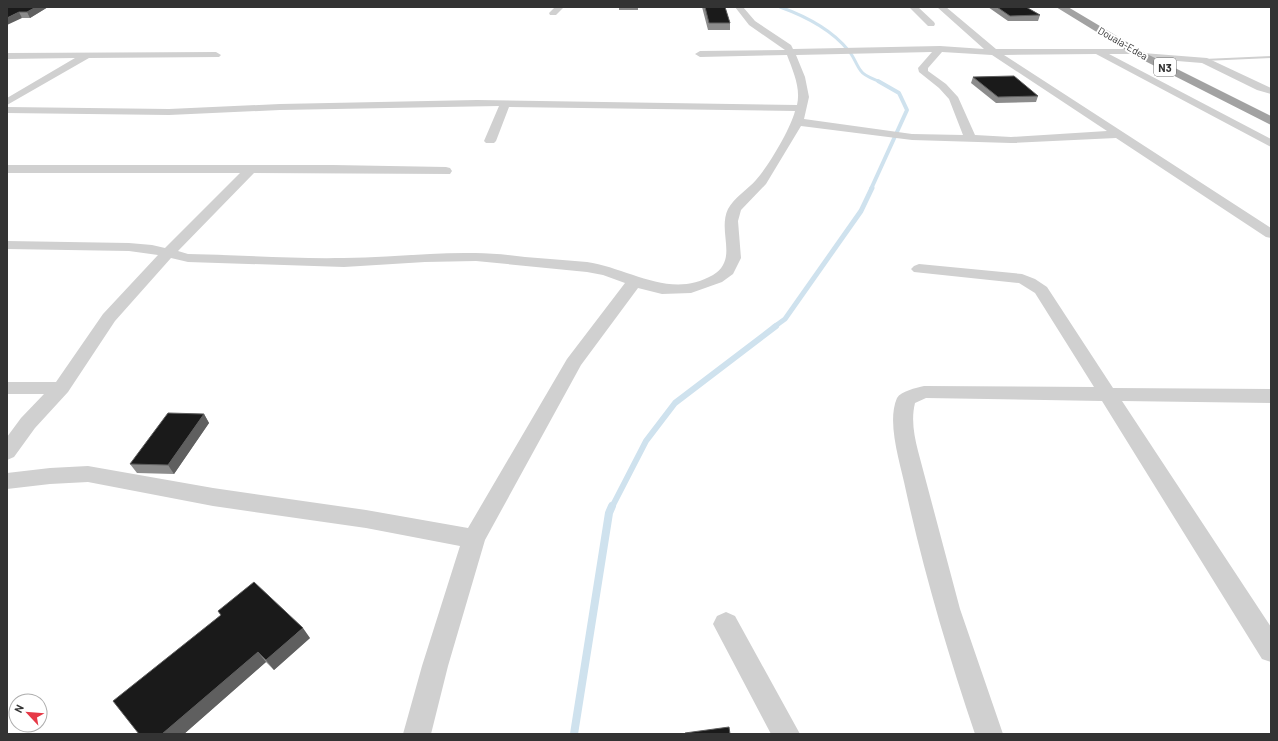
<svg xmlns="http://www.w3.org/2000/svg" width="1278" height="741" font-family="Barlow,sans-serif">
<rect width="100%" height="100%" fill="#fff"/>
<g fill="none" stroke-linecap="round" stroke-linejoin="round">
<path stroke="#cfe2ee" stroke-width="3" d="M780 7C805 16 831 29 848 50 854 56 856 65 861 71 864 76 874 79 880 82"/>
<path stroke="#cfe2ee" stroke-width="4" d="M871 189 907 110 899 93 878 81"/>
<path stroke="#cfe2ee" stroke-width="5" d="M774 327 785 319 861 211 872 188"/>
<path stroke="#cfe2ee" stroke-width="6" d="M612 507 646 441 675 403 776 326"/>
<path stroke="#cfe2ee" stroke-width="8" d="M574 734 609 513 612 506"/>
<path fill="#d0d0d0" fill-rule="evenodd" d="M1271 56V58L1204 61 1202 60 1204 59Z"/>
<path fill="#d0d0d0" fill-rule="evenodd" d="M555 7H564L556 15H550L549 13Z
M735 7H743L755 21 791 45 793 49 940 46 984 49 937 7H946L996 49H1138L1140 51 1138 53 1135 54H1109L1271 139V147L1096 54 1004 55 1271 228V238L1266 237 1116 138 1011 143 912 140 801 126 766 184 741 210 738 221 741 258 733 274 722 282 691 293 662 294 638 288 581 365 485 540 448 666 431 734H403L422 666 460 546 366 528 213 506 88 482 50 484 7 489V473L50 468 88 466 213 488 366 510 468 528 567 359 625 283 603 275 587 272 476 261 425 262 344 267 188 262 171 258 115 321 68 392 35 428 14 457 7 460V437L21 418 44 394H7V382H56L103 314 158 255 129 251 7 249V241L129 243 152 245 165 248 240 173H7V165H333L446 167 450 168 452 171 450 174 254 173 178 251 188 254C240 255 292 259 344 258 388 258 431 252 475 253 491 253 509 255 525 257 546 259 567 260 587 262 629 268 670 300 713 275 739 259 717 232 728 209 734 198 748 189 756 180 768 167 791 128 795 111L509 107 496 141 494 143H486L484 141 499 106 280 110 169 115 7 113V107L169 109 280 104 477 100 797 105C801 88 793 71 787 55L700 57 695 54 700 51 785 50 749 25ZM932 52 918 68 919 72 939 88 949 99 963 135 912 134 804 119 809 97 805 77 796 55ZM942 52 992 55 1107 131 1011 137 975 135 958 97 946 84 928 71V68Z
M909 7H918L934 22 935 24 934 26H928Z
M216 52 221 55 219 57 89 58 7 105V98L75 58 7 59V53Z
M1143 53 1207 58 1271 88V94L1257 90 1202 63 1140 58 1138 56 1140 54Z
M919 264 1022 274 1035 279 1047 287 1113 388 1271 389V403L1122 401 1271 627V662L1262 659 1102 401 926 398 915 403C911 419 914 435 918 451L960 609 1003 734H975C948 654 924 573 906 491 901 465 886 423 897 398 901 391 916 388 924 386L1094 387 1035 293 1019 283 914 272 911 269 914 266Z
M726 612 735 616 800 734H771L713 624 717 616Z"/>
<path fill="#a2a2a2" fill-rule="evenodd" d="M1056 7H1068L1147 54 1271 116V125L1139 58Z"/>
</g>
<path fill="#8c8c8c" d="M7 7H48L30 18H22Z
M619 7H638V10H619Z
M702 7H725L730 23V30H708Z
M988 7H1026L1040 15 1038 21H1008Z
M973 77 1038 96 1036 102 996 103 971 83Z
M204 414 209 423 174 474 137 473 130 464Z
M218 611 310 638 274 670 266 662 184 734H139L221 615Z"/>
<path fill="#5f5f5f" d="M36 7H48L30 18 27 12Z
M19 12 22 18 7 25V18Z
M204 414 209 423 174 474 168 465Z
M303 628 310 638 274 670 266 660Z
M258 652 266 662 184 734H162Z"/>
<path fill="#1a1a1a" stroke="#5f5f5f" d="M7 7H36L27 12H19L7 18Z
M705 7H725L730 23H709Z
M997 7H1026L1040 15 1010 16Z
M1014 76 1038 96 998 97 973 77Z
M168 413 204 414 168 465 130 464Z
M254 582 303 628 266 660 258 652 162 734H139L113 701 221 615 218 611Z
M729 727 730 734H685V733Z"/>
<g text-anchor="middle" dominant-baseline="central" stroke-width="4" stroke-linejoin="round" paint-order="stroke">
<g font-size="10" fill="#333" stroke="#fff">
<text transform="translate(1123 43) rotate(30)">Douala-Edea</text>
</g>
<rect fill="#fff" stroke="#707070" stroke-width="1" x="1154" y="58" width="22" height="18" rx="3"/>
<g font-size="11" font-weight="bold" fill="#333">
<text x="1165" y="67">N3</text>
</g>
</g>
<rect width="1278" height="741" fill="none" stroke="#333333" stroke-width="16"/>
<g transform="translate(28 713) rotate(296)"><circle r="19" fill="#ffffff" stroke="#adadad"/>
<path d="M0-3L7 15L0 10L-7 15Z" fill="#e63946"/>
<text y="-6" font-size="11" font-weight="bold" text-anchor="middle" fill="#333333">N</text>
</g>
</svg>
